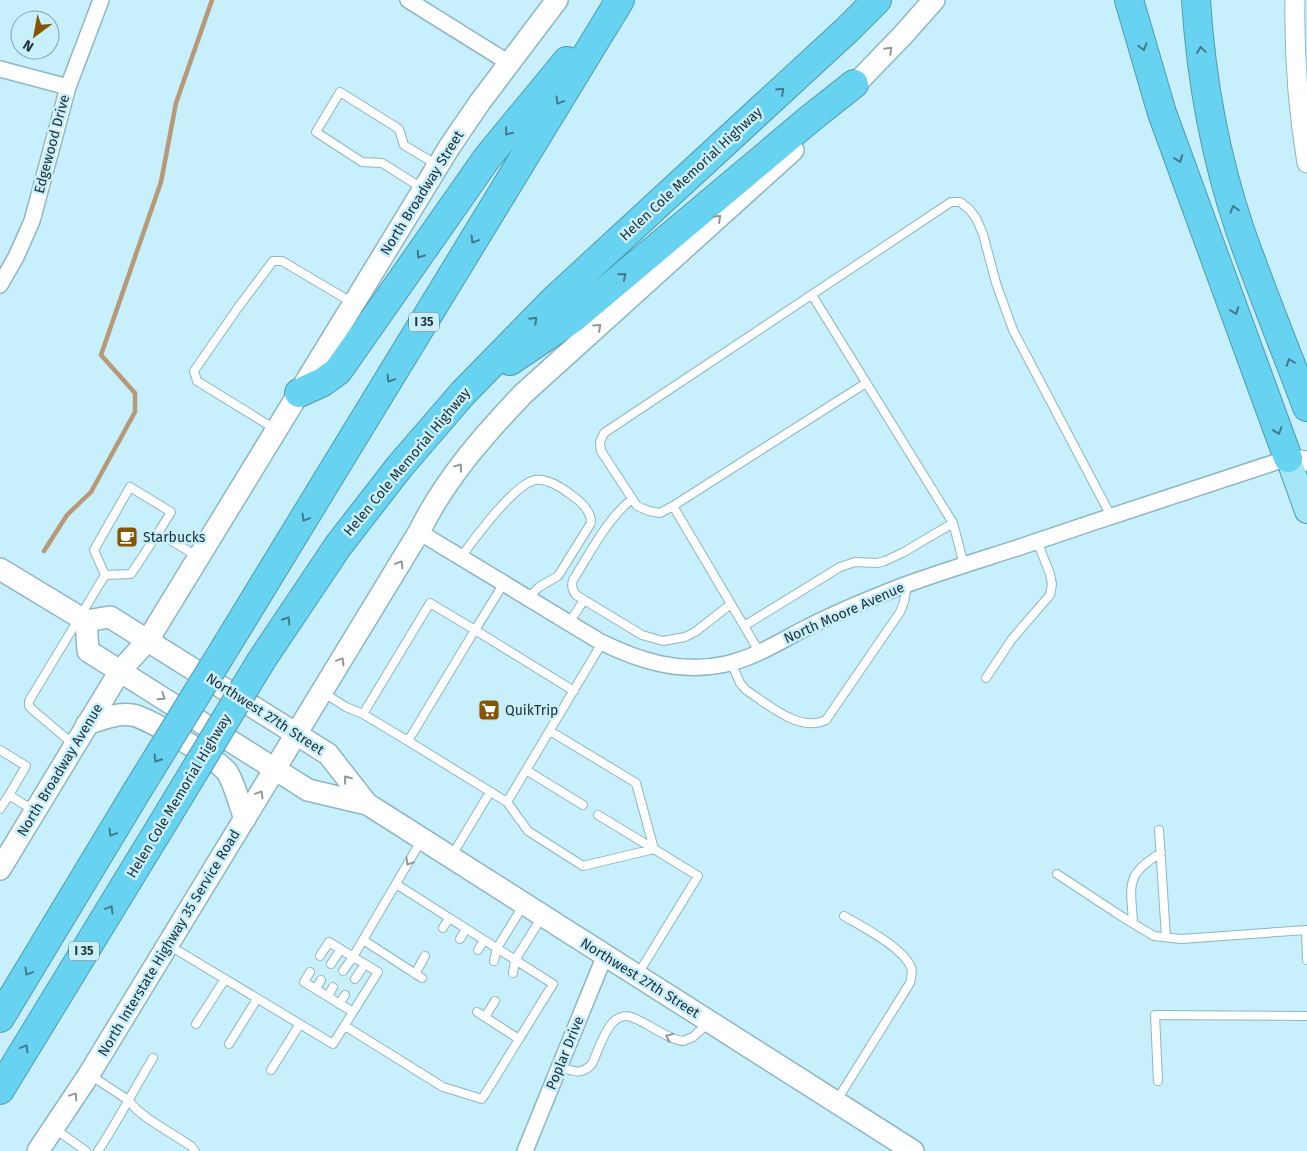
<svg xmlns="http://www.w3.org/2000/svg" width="1307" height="1151" font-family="'Fira Sans',sans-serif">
<rect width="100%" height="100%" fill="#c7effc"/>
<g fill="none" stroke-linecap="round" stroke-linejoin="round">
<path stroke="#b79978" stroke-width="4.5" d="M44 551 67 515 91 492 135 412V393L101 355 161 182 176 103 212 0"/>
<g stroke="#8fb6c2" stroke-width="10">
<path id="service" d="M422 188 382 163 362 162 316 132 340 92 399 129 404 145 437 165
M812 295 953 523 964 565
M866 383 673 506 660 513 649 511 637 506 601 451 600 442 604 433 951 202H960L969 209 976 218 983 234 996 283 1013 330 1111 516
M275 429 197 381 194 371 237 309 273 261H282L353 303
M632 499C606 520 591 552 573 580 571 586 572 590 576 595L642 635 663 641 685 637 695 632 731 604
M673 506 760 653
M461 557C475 538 513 485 535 480 546 478 561 487 570 494 580 501 591 510 591 523L558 576 539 587 528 598
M105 575 94 550 130 487 171 512 158 533
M504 583 475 630 574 691
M569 623 584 600
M744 626 840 567 855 562 877 563 885 561 904 552 953 523
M731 662 740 683 746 690C768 704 799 733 826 720L900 612 904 602 907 585
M986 678 1012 639 1050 595 1052 584 1050 574 1037 541
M324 693 346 707 363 714 430 603 475 630 408 741 363 714
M550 731 636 783 654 849 698 876 638 974
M408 741 507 802 602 643
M73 744 34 711 29 706V701L105 575 131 574 158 533 197 556
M0 750 26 766 9 795
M526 770 583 805
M507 802 528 831 583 866 654 849
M0 809 9 795 33 810
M598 815 654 849
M1159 830 1166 937
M451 857 490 792
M1057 874 1124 918 1154 936 1181 939 1306 930 1307 960
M396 884 553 984 519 1039 477 1012
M1133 923C1131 885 1124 875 1161 853
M443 928 449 918
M460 939 466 929
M363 940 422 978
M170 946 333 1044 353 1012
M478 950 484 940
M320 956 329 942 353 957 343 971
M494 961 497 948 523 906
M331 964 341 949
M310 972 304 982 353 1012 378 972 365 964
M513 973 515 960 542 917
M415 974 425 956
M355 979 365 964 353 957 421 841
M316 989 321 980
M328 996 333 987
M339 1004 345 995
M485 1017 495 1001
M196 1024 225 979
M345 1026 443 1087 482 1099 519 1039
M229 1044 257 999
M559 1066C572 1071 581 1076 592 1064 598 1051 603 1033 613 1022 616 1019 622 1016 627 1016 640 1017 665 1039 683 1041L693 1037 708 1023
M271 1070 300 1024
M90 1075 128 1100 137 1110 150 1120 191 1146 195 1151
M1158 1081 1155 1015 1307 1016
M837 1100 910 983C911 978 913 973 911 967 902 947 863 927 844 916
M55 1129 86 1151
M98 1151C118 1121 134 1089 153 1058"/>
</g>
<g stroke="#8fb6c2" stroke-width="18">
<path id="minor" d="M408 0 509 63
M0 69 68 87
M0 285 16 257 32 221 68 87 101 0
M419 532 599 641C639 661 680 674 726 664 754 658 779 642 804 629 837 612 871 598 905 585 943 571 983 559 1023 546 1111 516 1199 487 1288 458
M525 1151 605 955"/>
</g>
<g stroke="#8fb6c2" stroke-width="21">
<path id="tertiary" d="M1295 0C1294 55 1298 109 1307 163
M1288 458 1307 461"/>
</g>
<g stroke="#8fb6c2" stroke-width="24">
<path id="secondary" d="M845 95 903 35 934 0
M0 569 86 621 110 617 328 754 367 804
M86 621 88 651 308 790 367 804 372 807 913 1151
M87 724C102 719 116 713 132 715 147 717 218 760 227 772 234 782 240 806 245 819
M0 869 120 671 148 640 450 146 480 102 557 0
M38 1151 88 1076 419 532C445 479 483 436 523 394L793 150"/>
</g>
<g stroke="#4f9bb0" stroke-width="26">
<path id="primary" d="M1288 458 1307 511"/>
</g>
<g stroke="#4f9bb0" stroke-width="30">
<path id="motorway" d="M1129 0 1162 113 1288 458
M1196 0C1201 78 1215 156 1240 230 1261 290 1285 348 1307 407
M510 361 572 319 811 118 854 84
M299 393 323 382 338 371 487 158 567 61
M228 643 620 0
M261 661 338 546 400 466 463 393 554 300 847 30 877 0
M0 1018 137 791
M0 1090 169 813"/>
</g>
<use href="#service" stroke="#fff" stroke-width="8"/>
<use href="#minor" stroke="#fff" stroke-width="15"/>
<use href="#tertiary" stroke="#fff" stroke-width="19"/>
<use href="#secondary" stroke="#fff" stroke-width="21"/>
<use href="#primary" stroke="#a4e5f7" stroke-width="24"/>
<use href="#motorway" stroke="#67d3f1" stroke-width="28"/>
<g stroke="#4f9bb0" stroke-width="30" stroke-linecap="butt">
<path id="motorway-bridge" d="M137 791 228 643
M169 813 261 661"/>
</g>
<use href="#motorway-bridge" stroke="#67d3f1" stroke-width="28"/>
</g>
<defs><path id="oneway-chevron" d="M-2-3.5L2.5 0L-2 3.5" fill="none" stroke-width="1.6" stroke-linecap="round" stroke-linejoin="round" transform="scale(1.25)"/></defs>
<g stroke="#417a8b">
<use href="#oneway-chevron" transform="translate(1143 47) rotate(74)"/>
<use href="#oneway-chevron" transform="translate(1201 50) rotate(-98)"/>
<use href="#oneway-chevron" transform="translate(781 91) rotate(-43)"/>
<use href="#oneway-chevron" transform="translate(559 101) rotate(121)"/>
<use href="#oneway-chevron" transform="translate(508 132) rotate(129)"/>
<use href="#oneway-chevron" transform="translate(1179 159) rotate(70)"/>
<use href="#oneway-chevron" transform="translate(1234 209) rotate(-106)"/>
<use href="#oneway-chevron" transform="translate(474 240) rotate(121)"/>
<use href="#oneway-chevron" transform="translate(420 255) rotate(125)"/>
<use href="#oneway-chevron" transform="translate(623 276) rotate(-40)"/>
<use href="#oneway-chevron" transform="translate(1235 311) rotate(70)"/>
<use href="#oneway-chevron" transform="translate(534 320) rotate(-45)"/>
<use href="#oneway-chevron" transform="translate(1290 362) rotate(-111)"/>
<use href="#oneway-chevron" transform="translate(390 379) rotate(121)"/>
<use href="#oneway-chevron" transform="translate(1278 431) rotate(71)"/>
<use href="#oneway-chevron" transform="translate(305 518) rotate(121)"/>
<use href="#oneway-chevron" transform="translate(287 620) rotate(-57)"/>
<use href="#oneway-chevron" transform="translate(157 759) rotate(122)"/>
<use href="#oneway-chevron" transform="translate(112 833) rotate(121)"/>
<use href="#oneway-chevron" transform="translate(110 909) rotate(-59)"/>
<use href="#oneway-chevron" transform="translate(28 972) rotate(121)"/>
<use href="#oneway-chevron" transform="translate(25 1048) rotate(-59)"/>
</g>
<g stroke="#90989b">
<use href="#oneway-chevron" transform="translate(889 50) rotate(-45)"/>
<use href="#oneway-chevron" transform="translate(718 218) rotate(-42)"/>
<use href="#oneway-chevron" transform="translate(598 327) rotate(-42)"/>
<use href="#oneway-chevron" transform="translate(459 467) rotate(-53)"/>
<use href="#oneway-chevron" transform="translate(400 564) rotate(-59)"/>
<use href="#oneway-chevron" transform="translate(341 661) rotate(-59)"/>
<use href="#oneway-chevron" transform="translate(162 697) rotate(33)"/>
<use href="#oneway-chevron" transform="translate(347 779) rotate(-128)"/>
<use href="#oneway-chevron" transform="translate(260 794) rotate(-59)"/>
<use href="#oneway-chevron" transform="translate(409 862) rotate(121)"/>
<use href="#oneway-chevron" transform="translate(669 1037) rotate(-156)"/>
<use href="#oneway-chevron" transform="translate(74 1096) rotate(-56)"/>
</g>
<defs>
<g id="cafe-square" transform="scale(1.125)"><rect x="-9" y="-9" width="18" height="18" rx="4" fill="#875400" stroke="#c7effc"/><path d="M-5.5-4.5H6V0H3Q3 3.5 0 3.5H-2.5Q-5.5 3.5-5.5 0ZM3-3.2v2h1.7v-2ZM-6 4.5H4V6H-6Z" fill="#fff"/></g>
<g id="supermarket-square" transform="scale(1.125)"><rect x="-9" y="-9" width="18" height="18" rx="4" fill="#875400" stroke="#c7effc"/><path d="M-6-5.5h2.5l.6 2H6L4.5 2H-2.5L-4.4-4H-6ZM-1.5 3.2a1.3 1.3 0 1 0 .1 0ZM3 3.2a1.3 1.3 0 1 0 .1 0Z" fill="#fff"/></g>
</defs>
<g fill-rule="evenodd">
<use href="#cafe-square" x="127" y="537"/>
<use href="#supermarket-square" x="489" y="710"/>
</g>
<g text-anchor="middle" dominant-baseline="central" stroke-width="5" stroke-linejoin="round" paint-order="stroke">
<g fill="#c7effc" stroke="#546b72" stroke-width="1">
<rect x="409" y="312.5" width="30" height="19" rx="4"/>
<rect x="69" y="941.5" width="30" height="19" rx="4"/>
</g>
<g font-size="12" font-weight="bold" fill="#223237">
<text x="424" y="322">I 35</text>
<text x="84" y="951">I 35</text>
</g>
<g font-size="14" fill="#223237" stroke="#c7effc">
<text transform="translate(52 144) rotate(-75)">Edgewood Drive</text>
<text transform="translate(691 174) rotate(-43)">Helen Cole Memorial Highway</text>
<text transform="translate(422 193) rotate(-58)">North Broadway Street</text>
<text transform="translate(407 462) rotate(-50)">Helen Cole Memorial Highway</text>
<text transform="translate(844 613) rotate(-24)">North Moore Avenue</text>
<text transform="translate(265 714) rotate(33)">Northwest 27th Street</text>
<text transform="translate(60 770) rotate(-59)">North Broadway Avenue</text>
<text transform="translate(179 796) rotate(-59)">Helen Cole Memorial Highway</text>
<text transform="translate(169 943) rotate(-59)">North Interstate Highway 35 Service Road</text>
<text transform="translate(640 978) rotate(32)">Northwest 27th Street</text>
<text transform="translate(565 1053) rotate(-68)">Poplar Drive</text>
</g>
<g font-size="14" fill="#223237" stroke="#c7effc" text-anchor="start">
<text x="143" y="537">Starbucks</text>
<text x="505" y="710">QuikTrip</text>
</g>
</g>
<g transform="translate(35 35) rotate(212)"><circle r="24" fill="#c7effc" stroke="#85a3ad"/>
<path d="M0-4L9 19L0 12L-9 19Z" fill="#875400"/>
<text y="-8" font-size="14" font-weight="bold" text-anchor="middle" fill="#223237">N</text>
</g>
</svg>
